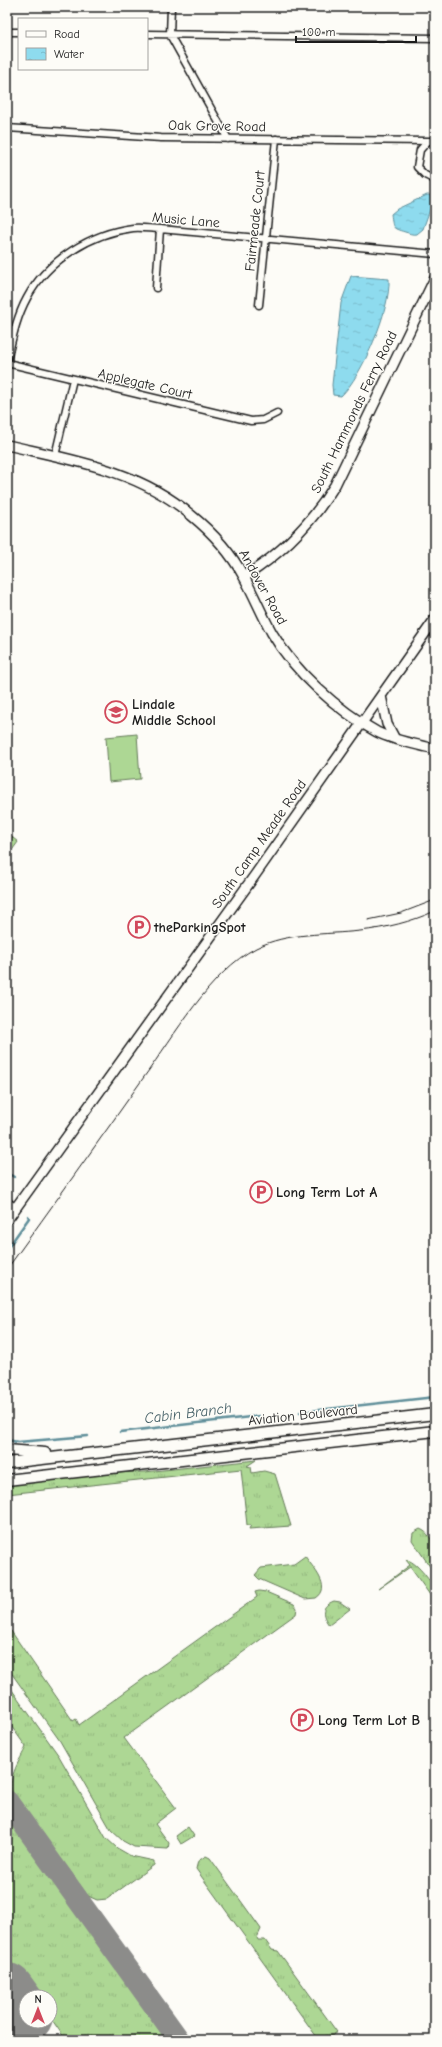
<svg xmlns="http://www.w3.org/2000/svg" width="442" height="2047" font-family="'Comic Neue',sans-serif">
<defs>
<pattern id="grass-tufts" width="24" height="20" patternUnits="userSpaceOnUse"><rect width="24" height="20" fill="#add794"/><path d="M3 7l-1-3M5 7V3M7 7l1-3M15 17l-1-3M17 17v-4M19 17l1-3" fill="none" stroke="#94b87f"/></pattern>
<pattern id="water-ripples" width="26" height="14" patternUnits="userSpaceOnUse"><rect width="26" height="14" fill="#8edbee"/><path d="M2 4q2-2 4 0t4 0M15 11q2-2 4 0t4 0" fill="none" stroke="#7abbcc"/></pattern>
</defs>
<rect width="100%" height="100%" fill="#fdfcf7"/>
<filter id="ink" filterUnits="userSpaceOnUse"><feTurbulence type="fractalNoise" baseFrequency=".025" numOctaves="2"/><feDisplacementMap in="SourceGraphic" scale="8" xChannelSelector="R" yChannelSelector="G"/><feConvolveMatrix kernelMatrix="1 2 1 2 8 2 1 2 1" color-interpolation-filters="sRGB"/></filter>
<g filter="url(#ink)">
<path fill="url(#grass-tufts)" stroke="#647a58" d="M256 1460 247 1466 251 1467 252 1473 264 1471 275 1474 291 1526 249 1529 251 1525H247L241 1469 7 1494V1484L107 1473 145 1472Z
M420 1529C437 1536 435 1558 435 1574L412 1540 413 1533Z
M305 1556C312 1567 333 1587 316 1598L305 1599 259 1579 255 1575 261 1568 294 1564Z
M406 1560C415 1560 431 1581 434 1589 436 1592 435 1598 435 1602L410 1567 378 1589 410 1565Z
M259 1591 266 1592 294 1604 297 1608 296 1614 124 1738 176 1808 155 1824 169 1843 168 1849 134 1847 123 1841 111 1830 60 1741 7 1667V1633L11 1631 73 1721 76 1719 79 1725 257 1597 255 1592Z
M334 1601 340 1602 350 1609 329 1625C321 1614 321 1606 334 1601Z
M7 1683 59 1756 106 1838 117 1848 131 1856 154 1861V1865L107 1899 97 1900 88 1896 12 1792C8 1777 20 1760 26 1747L7 1720Z
M7 1817 167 2040H66L50 2017V1997H35L7 1958Z
M188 1827 194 1836 181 1844 176 1836Z
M206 1856 210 1858 261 1929 257 1938 258 1940H265L272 1950 278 1951 337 2032 330 2037V2040H319L196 1869 198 1861Z
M7 2020 21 2040H7Z"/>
<path fill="#add794" stroke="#647a58" d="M137 734 140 779 109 782 106 737Z
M7 833 18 842 7 857Z"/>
<path fill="url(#water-ripples)" stroke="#608f9a" d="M427 195H430L433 201 423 229 417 234C412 235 409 233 405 232 391 228 393 228 391 214L397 209Z
M351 276 389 279C391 309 362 376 341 396L333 395 332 385 341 303Z"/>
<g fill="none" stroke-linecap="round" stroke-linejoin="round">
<path stroke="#608f9a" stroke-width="2.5" d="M7 1173 14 1177
M7 1249 29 1218 28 1216
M300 1412 435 1397
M120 1432 259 1416
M7 1440 18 1442 88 1436"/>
<path stroke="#8c8c8a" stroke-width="22" d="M7 1801 179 2040"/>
<path stroke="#8c8c8a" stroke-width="54" d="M7 1990 26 2016"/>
<g stroke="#1c1c1c" stroke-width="9">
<path id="street" d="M171 7 170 35 228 139
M7 32H19
M147 34 435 38
M7 128 161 138 428 141
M435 141H428L420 150 417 167 425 175 435 180
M156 288 160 229
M259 305 276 139
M7 361C12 340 16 318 27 298 47 260 92 233 133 228 142 227 151 229 160 229L435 254
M7 363 251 421 263 420 277 413
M55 456 73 379
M7 1201 16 1208"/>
</g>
<g stroke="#1c1c1c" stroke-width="12">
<path id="secondary" d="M7 445C72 460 139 470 191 515 212 532 231 553 244 577 254 595 262 615 272 633 294 671 338 711 377 732 395 741 416 744 435 749
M244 577C282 553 312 523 335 485L435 278
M381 696 387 724 395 739
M7 1220 255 875 435 619"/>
</g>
<g stroke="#1c1c1c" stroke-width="13">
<path id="primary" d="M7 1450 45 1453
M7 1463 435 1414
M7 1480 435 1431"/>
</g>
<use href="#street" stroke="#fdfcf7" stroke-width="6"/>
<use href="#secondary" stroke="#fdfcf7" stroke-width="9"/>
<use href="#primary" stroke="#fdfcf7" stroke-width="10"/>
<path stroke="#1c1c1c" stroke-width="1" d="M368 920 401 913 435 900
M7 1269C53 1205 99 1141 144 1077 174 1036 211 971 256 948 288 932 325 935 360 931 386 928 411 922 435 911"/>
</g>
</g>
<defs>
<g id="school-ring" transform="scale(1.15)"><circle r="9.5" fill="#fdfcf7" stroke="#d1495b" stroke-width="1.5"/><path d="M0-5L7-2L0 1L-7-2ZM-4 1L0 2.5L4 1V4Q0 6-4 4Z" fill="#d1495b"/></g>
<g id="parking-ring" transform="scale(1.15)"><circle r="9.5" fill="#fdfcf7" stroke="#d1495b" stroke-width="1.5"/><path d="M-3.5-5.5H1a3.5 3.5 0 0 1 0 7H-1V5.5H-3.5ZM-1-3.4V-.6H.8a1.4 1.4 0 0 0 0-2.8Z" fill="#d1495b"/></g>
</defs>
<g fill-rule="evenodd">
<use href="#school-ring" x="116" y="712"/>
<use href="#parking-ring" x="139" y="927"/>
<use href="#parking-ring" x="261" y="1192"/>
<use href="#parking-ring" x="302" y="1720"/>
</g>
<g text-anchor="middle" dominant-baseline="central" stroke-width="3" stroke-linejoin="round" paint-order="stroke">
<g font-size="14" fill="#1c1c1c" stroke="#fdfcf7">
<text transform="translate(217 126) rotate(1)">Oak Grove Road</text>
<text transform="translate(186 220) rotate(5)">Music Lane</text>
<text transform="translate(255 221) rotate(-84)">Fairmeade Court</text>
<text transform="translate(145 384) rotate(13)">Applegate Court</text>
<text transform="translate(354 412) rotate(-64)">South Hammonds Ferry Road</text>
<text transform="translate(263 587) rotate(61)">Andover Road</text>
<text transform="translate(259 844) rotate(-55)">South Camp Meade Road</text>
<text transform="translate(303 1415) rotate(-6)">Aviation Boulevard</text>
</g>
<g font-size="14" font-weight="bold" fill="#1c1c1c" stroke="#fdfcf7" text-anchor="start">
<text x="132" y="704">Lindale<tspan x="132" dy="16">Middle School</tspan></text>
<text x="154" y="927">theParkingSpot</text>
<text x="276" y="1192">Long Term Lot A</text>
<text x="318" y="1720">Long Term Lot B</text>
</g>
<g font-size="15" font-style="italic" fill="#445f66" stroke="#fdfcf7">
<text transform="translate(188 1413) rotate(-7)">Cabin Branch</text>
</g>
</g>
<rect width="442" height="2047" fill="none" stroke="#fdfcf7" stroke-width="24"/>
<rect x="12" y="12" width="418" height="2023" fill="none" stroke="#1c1c1c" stroke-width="1.5" filter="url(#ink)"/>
<rect x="18" y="18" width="130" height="52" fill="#fdfcf7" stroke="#a3a29f"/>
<rect x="26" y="31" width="20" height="6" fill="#fdfcf7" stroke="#a3a29f"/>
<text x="54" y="38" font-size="12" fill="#1c1c1c">Road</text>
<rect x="26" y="48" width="20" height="12" fill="url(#water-ripples)" stroke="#a3a29f"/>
<text x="54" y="58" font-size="12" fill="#1c1c1c">Water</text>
<g transform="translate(38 2009)"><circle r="19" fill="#fdfcf7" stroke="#a3a29f"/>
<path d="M0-3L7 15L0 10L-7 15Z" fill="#d1495b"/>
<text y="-6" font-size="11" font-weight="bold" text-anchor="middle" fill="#1c1c1c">N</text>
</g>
<path d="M296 36v6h120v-6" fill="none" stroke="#1c1c1c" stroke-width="2"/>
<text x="302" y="36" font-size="12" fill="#1c1c1c" stroke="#fdfcf7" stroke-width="3" paint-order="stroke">100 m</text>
</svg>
